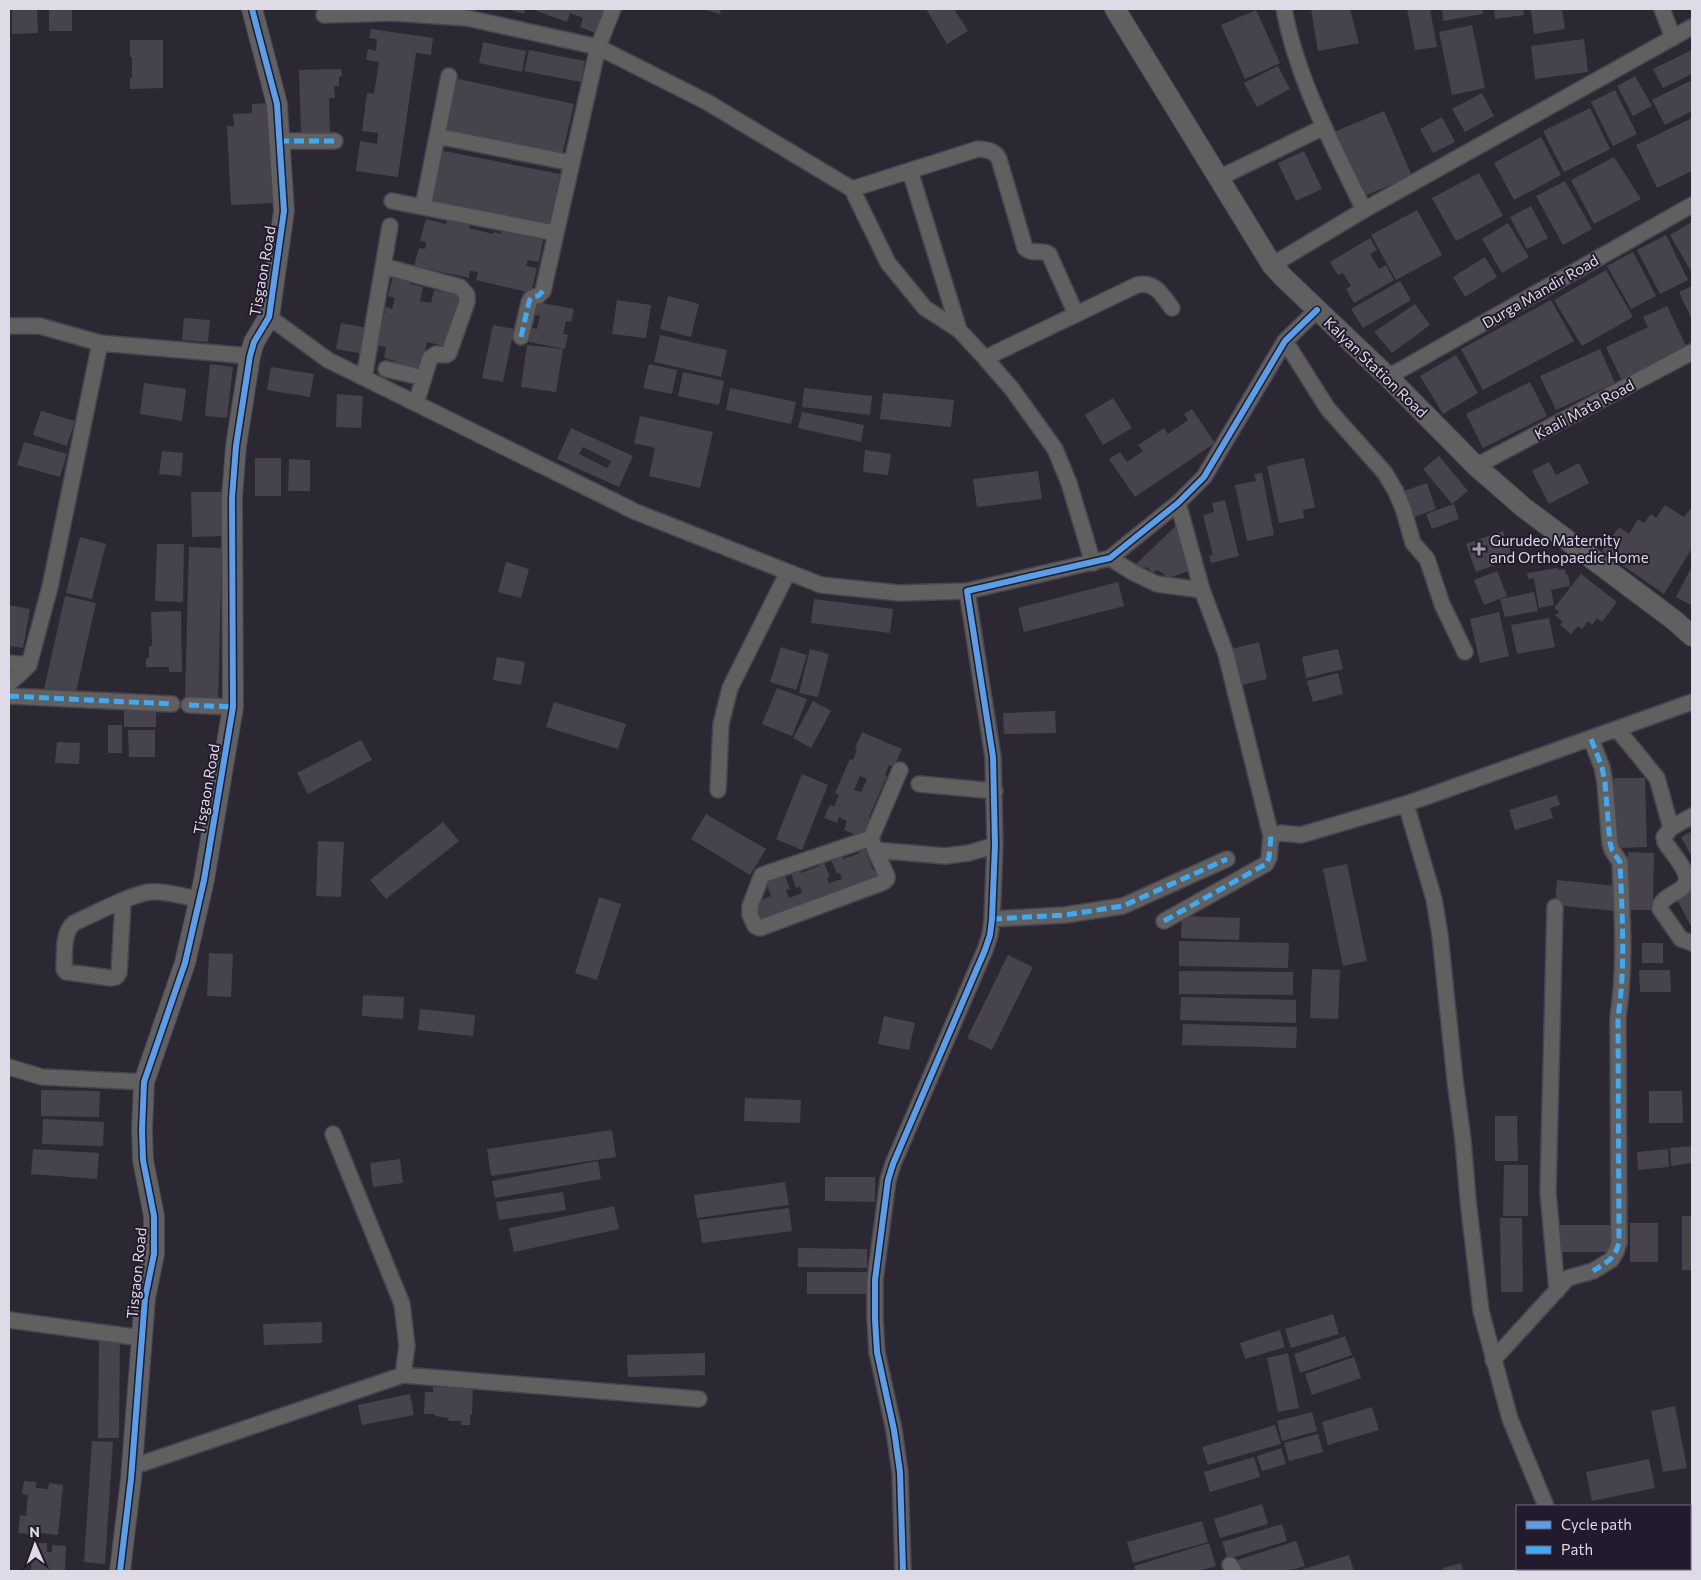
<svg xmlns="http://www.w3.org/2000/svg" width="1701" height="1580" font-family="Commissioner,sans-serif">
<rect width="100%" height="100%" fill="#2b2833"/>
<path fill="#46434c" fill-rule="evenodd" d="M12 9H37L38 33 12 34Z
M49 9H72V31H49Z
M507 9H525L524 14Z
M538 9H607L597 34 580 27 583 18 570 13 567 22 537 11Z
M703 9H721L720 14Z
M926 9H954L968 31 947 44Z
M1311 9H1350L1359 43 1318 51Z
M1407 9H1430L1437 47 1415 50Z
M1442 9H1482L1483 14 1443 21Z
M1494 9H1523L1524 15 1495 19Z
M1543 9H1562L1565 29 1534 34 1531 10Z
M1256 10 1280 63 1245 79 1221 25Z
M1472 25 1485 88 1452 95 1439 32Z
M371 29 433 38 431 55 416 53 398 177 356 171 360 141 377 144 378 133 362 131 367 93 374 94 379 62 366 60 368 49 376 51 377 39 369 38Z
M1584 39 1588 72 1535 79 1531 46Z
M130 40H163V88L130 89V78H132V57H130Z
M483 42 526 51 522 72 479 63Z
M529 50 585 61 581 82 524 71Z
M1692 50V74L1663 88 1653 69Z
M1278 66 1290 89 1257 107 1244 83Z
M341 69 342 76 339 77V86H334L335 98H329L330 134 301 135 299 70Z
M1635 76 1652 106 1633 116 1617 86Z
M454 78 574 104 562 155 443 130Z
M1690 81 1692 85V111L1665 125 1652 100Z
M1615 90 1637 134 1613 146 1591 102Z
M1482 93 1494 116 1465 132 1452 109Z
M268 103 273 203 231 205 227 126H234L233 114 252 113V104Z
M1590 108 1610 149 1564 172 1543 131Z
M1384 111 1412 176 1362 197 1334 132Z
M1442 117 1455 142 1433 153 1420 129Z
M1692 118V171L1657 188 1636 145Z
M1541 137 1561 175 1514 200 1494 163Z
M439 150 560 174 549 225 429 200Z
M1304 151 1322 189 1296 201 1278 163Z
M1614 157 1641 199 1594 224 1571 180Z
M1479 173 1503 216 1456 241 1432 198Z
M1565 181 1592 229 1563 245 1536 196Z
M1531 206 1548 238 1527 249 1510 217Z
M1417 210 1442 255 1396 280 1371 235Z
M447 218 470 224 469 228 493 234 494 232 501 234 502 231 543 240 539 262 528 260 526 266 537 268 531 293 476 280 478 272 470 271 469 278 414 266 419 248 425 249 426 242 420 241 426 219 446 224Z
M1692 222V273L1670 235Z
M1508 223 1529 257 1502 273 1482 239Z
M1666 235 1688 280 1660 294 1637 250Z
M1370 238 1377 250 1370 254 1379 269 1386 265 1394 280 1354 303 1346 289 1351 286 1343 273 1338 275 1330 262Z
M1633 252 1656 296 1631 309 1607 266Z
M1485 257 1497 277 1465 297 1453 277Z
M1606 270 1633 317 1582 346 1554 300Z
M394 272 412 276 410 284 423 287 420 301 431 303 434 290 460 295 448 347 427 342 420 372 394 367 395 361 384 358 386 347 377 345 386 307 392 309 395 298 388 296Z
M1400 281 1411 300 1363 328 1351 309Z
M1692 286V320L1679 292Z
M668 296 699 304 691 337 660 329Z
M617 300 651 305 646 338 612 334Z
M1551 300 1574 341 1483 390 1461 349Z
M537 302 574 309 571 322 566 321 563 334 568 335 565 349 529 342 532 328 537 329 540 316 534 315Z
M1415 304 1430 325 1392 353 1374 332Z
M1667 306 1687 348 1621 379 1606 347 1648 327 1643 317Z
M184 318 210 320 208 342 182 340Z
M341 323 368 328 364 354 336 349Z
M493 325 514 329 503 382 482 378Z
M660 335 727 350 721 377 654 362Z
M527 345 563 349 556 392 521 387Z
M1600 349 1615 383 1556 410 1540 376Z
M1456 355 1478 393 1443 414 1420 376Z
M210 364 233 367 227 418 205 416Z
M649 364 677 370 672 394 643 388Z
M271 367 314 374 310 397 267 390Z
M683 372 724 381 719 405 678 396Z
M1530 382 1547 416 1483 448 1466 414Z
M144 383 186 389 182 421 140 414Z
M730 388 796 402 791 424 726 410Z
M804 388 872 396 870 415 802 407Z
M883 393 954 400 951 427 880 419Z
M337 394 363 396 361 428 336 427Z
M1113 398 1132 428 1103 445 1085 415Z
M1192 409 1215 443 1135 497 1109 459 1120 452 1127 462 1143 451 1138 445 1164 428 1168 434 1188 420 1184 414Z
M41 411 75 421 67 446 33 435Z
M802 412 864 425 861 442 798 428Z
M640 416 713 432 700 488 649 476 655 448 634 443Z
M571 428 633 456 619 487 557 459ZM583 447 611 461 607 468 579 454Z
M24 442 67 454 60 477 17 465Z
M865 450 891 454 888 475 863 472Z
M162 451 183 453 181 476 159 474Z
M1439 456 1468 491 1452 504 1423 469Z
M255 458H281V496H255Z
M1304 458 1315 507 1303 510 1304 518 1279 523 1267 466Z
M289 459 310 460V491H288Z
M1549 462 1556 475 1579 463 1589 483 1549 504 1532 471Z
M1038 471 1042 499 977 507 973 479Z
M1262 473 1274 535 1247 541 1235 485 1256 481 1254 474Z
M1427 483 1436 509 1414 517 1404 491Z
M191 492H224L225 536 192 537Z
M1225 500 1239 556 1211 563 1209 556 1213 555 1203 515 1214 512 1212 503Z
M1454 504 1459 519 1432 529 1426 514Z
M1665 505 1684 517 1690 509 1692 511V548L1664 594 1602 551 1619 527 1629 534 1638 519 1644 523 1651 514 1656 518Z
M1180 522 1192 570 1165 579 1164 574 1157 570 1153 573 1147 567 1140 570 1136 564Z
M1503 531 1513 558 1476 572 1466 544Z
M80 537 106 544 92 599 66 593Z
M157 544H184L183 602 155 601Z
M189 547 222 548 218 699 185 698Z
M506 562 529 569 521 598 498 592Z
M1692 566V606L1676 597Z
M1558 568V570L1565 569 1566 575 1568 574 1570 586 1551 590 1554 605 1539 608 1534 578 1528 579 1527 573Z
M1497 571 1507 596 1484 605 1474 580Z
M1581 574 1617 602 1602 622 1597 618 1592 625 1588 621 1582 629 1578 626 1571 634 1560 625 1563 622 1555 615 1559 612 1554 608Z
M1118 582 1124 606 1024 632 1018 608Z
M1534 592 1538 611 1505 617 1500 599Z
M65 596 96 603 75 696 44 689Z
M814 599 893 609 890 633 811 623Z
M9 605 30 609 23 648 9 646Z
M181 611 182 672H169V667H146V658H149V646H152L151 612Z
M1499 612 1509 656 1480 663 1470 619Z
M1549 618 1555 647 1517 654 1511 625Z
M1259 642 1267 679 1241 685 1232 649Z
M781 647 807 655 796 690 770 682Z
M810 649 829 654 818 697 799 693Z
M1338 649 1343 669 1306 678 1302 657Z
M497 657 525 662 521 685 493 680Z
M1338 673 1343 694 1313 702 1307 681Z
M777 688 807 699 792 736 762 724Z
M813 701 831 711 811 748 793 738Z
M554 702 626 724 618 749 546 727Z
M124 708H156V727H124Z
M1055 711 1056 733 1004 734 1003 713Z
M108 725H122V753H108Z
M128 730H155V757H129Z
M862 732 902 749 894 767 889 765 885 775 887 776 869 817 872 818 863 838 844 830 847 821 839 817 837 823 824 818 830 805 834 807 839 795 835 793 850 759 853 760 857 750 855 748ZM860 776 867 779 861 792 854 790Z
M361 740 372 760 308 794 297 773Z
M57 742 80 743 79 764 55 763Z
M802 774 828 785 802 850 776 839Z
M1614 778H1645L1647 847 1615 848Z
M1557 795 1560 805 1550 808 1553 818 1515 830 1509 810Z
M706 814 766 849 750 875 691 839Z
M443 822 459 841 386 899 370 880Z
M1692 831V857L1681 837Z
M318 841 344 842 341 897 316 896Z
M865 849 873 870 878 868 882 878 758 923 753 909 759 907 757 901 771 896 766 883 778 878 776 876 784 873 790 889 786 890 789 898 802 893 800 887 796 888 790 871 799 867 801 873 819 866 818 862 823 860 830 877 827 878 829 883 842 879 840 873 837 874 830 857 841 853 843 859 860 853 859 851Z
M1628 852 1654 853 1653 910H1627Z
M1347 864 1367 961 1343 966 1323 869Z
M1557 880 1617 886 1615 911 1555 905Z
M1692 889V928L1676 898Z
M599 897 621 904 597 980 575 973Z
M1182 916 1240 918 1239 940 1181 938Z
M1179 941 1289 943 1288 968 1179 966Z
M1642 943H1663V963H1642Z
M209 953 233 954 231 997 207 996Z
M1008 955 1033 967 992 1050 967 1038Z
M1312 969 1340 970 1338 1019 1310 1018Z
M1639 970H1670L1671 992H1640Z
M1179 971 1293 972V995L1179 994Z
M363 995 404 997 403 1019 362 1016Z
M1181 997 1296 1000V1023L1180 1020Z
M420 1009 475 1015 473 1036 418 1030Z
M884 1016 915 1023 909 1050 878 1044Z
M1183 1024 1297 1027 1296 1048 1182 1045Z
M41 1090 100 1091 99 1117 41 1116Z
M1649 1091H1682L1683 1123H1649Z
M745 1098 801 1100 800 1123 744 1121Z
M1495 1116H1517L1518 1161H1495Z
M43 1119 104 1122 103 1146 42 1144Z
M612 1130 616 1157 491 1176 487 1149Z
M1692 1146V1163L1671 1166 1670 1148Z
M33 1149 99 1153 97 1179 31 1174Z
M1668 1149 1669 1167 1638 1170 1637 1152Z
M400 1159 403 1183 373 1187 370 1163Z
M598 1161 601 1179 495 1198 492 1181Z
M1504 1165H1528V1216H1503Z
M825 1177H875V1202L825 1201Z
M785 1182 789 1205 697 1218 694 1195Z
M563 1192 566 1210 499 1220 496 1202Z
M614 1206 619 1229 514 1252 509 1228Z
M789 1208 792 1231 702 1243 699 1220Z
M1682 1216H1692V1270H1682Z
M1500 1218H1522L1523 1292H1501Z
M1630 1223H1658V1262H1630Z
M1560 1225H1612V1252H1560Z
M798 1248 867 1249V1268L798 1267Z
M807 1272H869V1294H807Z
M1333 1314 1339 1334 1291 1348 1285 1329Z
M322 1322V1343L264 1345 263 1324Z
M1280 1330 1285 1347 1245 1359 1240 1343Z
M99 1336H120L119 1438H98Z
M1345 1336 1352 1355 1300 1373 1294 1354Z
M705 1353V1375L628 1377 627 1355Z
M1288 1353 1299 1408 1278 1412 1267 1358Z
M1354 1357 1361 1378 1312 1395 1305 1374Z
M433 1387 473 1388 472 1415 470 1414V1425H461V1421H448L449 1418 435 1416V1414H424L425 1392H433Z
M410 1394 414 1415 362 1425 358 1405Z
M1675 1406 1687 1468 1663 1472 1651 1411Z
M1372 1407 1379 1430 1328 1445 1322 1422Z
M1312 1412 1317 1431 1282 1441 1277 1421Z
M1275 1425 1281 1444 1208 1465 1202 1447Z
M1318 1434 1323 1452 1289 1461 1284 1443Z
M92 1441 113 1442 105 1564 84 1562Z
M1281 1448 1286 1464 1262 1471 1257 1456Z
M1254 1457 1260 1477 1210 1492 1204 1472Z
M1649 1459 1655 1488 1592 1501 1586 1472Z
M24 1481 36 1482V1488L48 1489 49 1483 63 1485 58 1535 40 1533V1527L31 1526 30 1534 18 1533 20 1515 26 1516 28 1495 22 1494Z
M1262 1504 1268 1524 1220 1538 1214 1519Z
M1202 1521 1208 1542 1133 1563 1127 1542Z
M1282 1524 1287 1541 1228 1559 1222 1542Z
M1296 1541 1305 1566 1288 1571H1242L1238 1560Z
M32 1543H47V1552H52V1545L66 1546 65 1571H31Z
M1209 1543 1216 1566 1198 1571H1136L1134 1566Z
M1349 1555 1354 1571H1297Z
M1692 1559V1571H1662L1668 1569H1690V1560Z
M1461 1563 1463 1571H1444L1443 1568Z"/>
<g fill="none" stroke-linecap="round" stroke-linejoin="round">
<g stroke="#48454f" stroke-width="18">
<path id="minor" d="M1284 9C1297 80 1333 145 1364 210
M1662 9 1673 38
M324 15 393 13 467 18 598 47 707 102 852 189 888 263 925 308 959 330 985 358 1012 389 1055 449 1069 483 1093 563
M437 136 572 163
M279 141H335
M910 171 959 330
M1219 178 1324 127
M852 189 978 149C987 150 995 150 999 159L1025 248C1032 255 1041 249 1049 254L1076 314
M392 201 555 233
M423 207 449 76
M1272 265 1364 210 1692 27
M383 266 460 287 467 295V302L449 353 446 355 436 354 430 358 416 403
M269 317 328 360 636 512 821 585 899 593 967 591
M9 326H40L100 343 250 356
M521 337 529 302C531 297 533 296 538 296L543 291 598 47 613 9
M1285 341 1328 409 1385 473 1395 490 1403 508 1413 543 1427 559 1442 604 1465 652
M985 358 1137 285C1155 281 1162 295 1172 308
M386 369 424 378
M1388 377 1692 205
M364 378 390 226
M1476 466 1692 352
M1178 503 1202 590 1226 654 1271 836 1281 833 1301 835 1406 804 1692 702
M1110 558 1134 573 1157 584 1202 590
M9 663 29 665
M9 683 20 674 29 665 50 587 100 343
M9 696 172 704
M189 705 233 707
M1617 729 1657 778 1671 828
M900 770 871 838 875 850 945 856 969 853 995 845
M919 784 995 791
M718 790 721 724 730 688 788 572
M1406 804 1434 899 1440 935 1455 1080 1463 1140 1468 1200 1481 1311 1510 1419 1546 1506
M1692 816 1671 828 1664 837 1665 842C1671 852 1683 864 1686 875 1691 894 1660 892 1660 909L1681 939 1692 943
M871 838 762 875 750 906V915L755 926 760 928 884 882 887 879V876L875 850
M123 902 119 973 116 977 111 978 66 972 64 969C65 954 62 933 74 923 94 914 129 895 149 892 165 890 183 897 199 899
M1555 907 1548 1192 1557 1291
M992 919 1065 915 1123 906 1227 859
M1164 921 1266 864 1269 858 1271 836
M9 1067 42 1077 144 1082
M333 1134 402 1304 407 1346 403 1375
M9 1320 142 1338
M1493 1360 1568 1278 1593 1271 1611 1260 1616 1252 1619 1243 1618 1017C1626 965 1622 913 1620 862L1612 850 1610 843 1605 783 1602 767 1591 739
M132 1467 403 1375 699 1399
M1230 1565 1234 1571
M1571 1569 1572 1571
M903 1571 900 1472 894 1430 877 1352 875 1319V1280L888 1180 893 1164 985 950 990 935 992 919 995 845 993 757 967 591 1110 558 1178 503 1204 477 1285 341 1317 310"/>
</g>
<g stroke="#48454f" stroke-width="22">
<path id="tertiary" d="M1115 9 1272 265 1283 277 1388 377 1476 466 1523 507 1674 620 1692 636
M120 1571 131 1479 145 1298 154 1254V1216L143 1160 142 1130 144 1082 185 963 204 880 233 707 232 498 236 446 250 356 254 342 269 317 284 211 277 104 252 9"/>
</g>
<use href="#minor" stroke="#5f605f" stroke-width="15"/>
<use href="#tertiary" stroke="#5f605f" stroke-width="20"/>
<path stroke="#3fa9f5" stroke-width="5" stroke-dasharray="10 5" stroke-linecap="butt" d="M279 141H335
M521 337 529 302C531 297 533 296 538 296L543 291
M9 696 172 704
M189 705 233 707
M1591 739 1602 767 1605 783 1610 843 1612 850 1620 862C1622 913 1626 965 1618 1017L1619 1243C1614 1260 1607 1262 1593 1271
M992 919 1065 915 1123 906 1227 859
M1164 921 1266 864 1269 858 1271 836"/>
<g stroke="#211b2d" stroke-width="9">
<path id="cycleway" d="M120 1571 131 1479 145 1298 154 1254V1216L143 1160 142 1130 144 1082 185 963 204 880 233 707 232 498 236 446 250 356 254 342 269 317 284 211 277 104 252 9
M903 1571 900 1472 894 1430 877 1352 875 1319V1280L888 1180 893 1164 985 950 990 935 992 919 995 845 993 757 967 591 1110 558 1178 503 1204 477 1285 341 1317 310"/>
</g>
<use href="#cycleway" stroke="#5a9eea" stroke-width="6"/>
</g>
<path fill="#9f9ca8" stroke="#211b2d" stroke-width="2" d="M1476.5 541.5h5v5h5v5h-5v5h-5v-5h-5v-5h5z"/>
<g text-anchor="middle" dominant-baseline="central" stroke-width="4" stroke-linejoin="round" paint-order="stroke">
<g font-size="15" fill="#dedae7" stroke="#211b2d">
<text transform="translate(262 271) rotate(-80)">Tisgaon Road</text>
<text transform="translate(1540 291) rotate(-30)">Durga Mandir Road</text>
<text transform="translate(1376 367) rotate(44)">Kalyan Station Road</text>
<text transform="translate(1584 409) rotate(-28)">Kaali Mata Road</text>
<text transform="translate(206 789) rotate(-80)">Tisgaon Road</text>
<text transform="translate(136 1273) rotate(-84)">Tisgaon Road</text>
</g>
<g font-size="15" fill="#dedae7" stroke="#211b2d" text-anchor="start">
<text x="1490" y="540">Gurudeo Maternity<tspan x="1490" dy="17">and Orthopaedic Home</tspan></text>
</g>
</g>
<rect width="1701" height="1580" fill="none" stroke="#dedae7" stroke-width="20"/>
<rect x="1516" y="1505" width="175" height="65" fill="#211b2d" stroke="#6d6777"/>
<rect x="1526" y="1521" width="25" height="8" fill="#5a9eea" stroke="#6d6777"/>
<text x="1561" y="1530" font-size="15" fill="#dedae7">Cycle path</text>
<rect x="1526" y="1546" width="25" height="8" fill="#3fa9f5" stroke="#6d6777"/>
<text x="1561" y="1555" font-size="15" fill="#dedae7">Path</text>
<g transform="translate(35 1545) rotate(358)" stroke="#211b2d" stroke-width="4" paint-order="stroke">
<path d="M0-4L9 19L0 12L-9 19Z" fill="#dedae7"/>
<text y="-8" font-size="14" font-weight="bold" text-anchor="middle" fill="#dedae7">N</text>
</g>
</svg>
